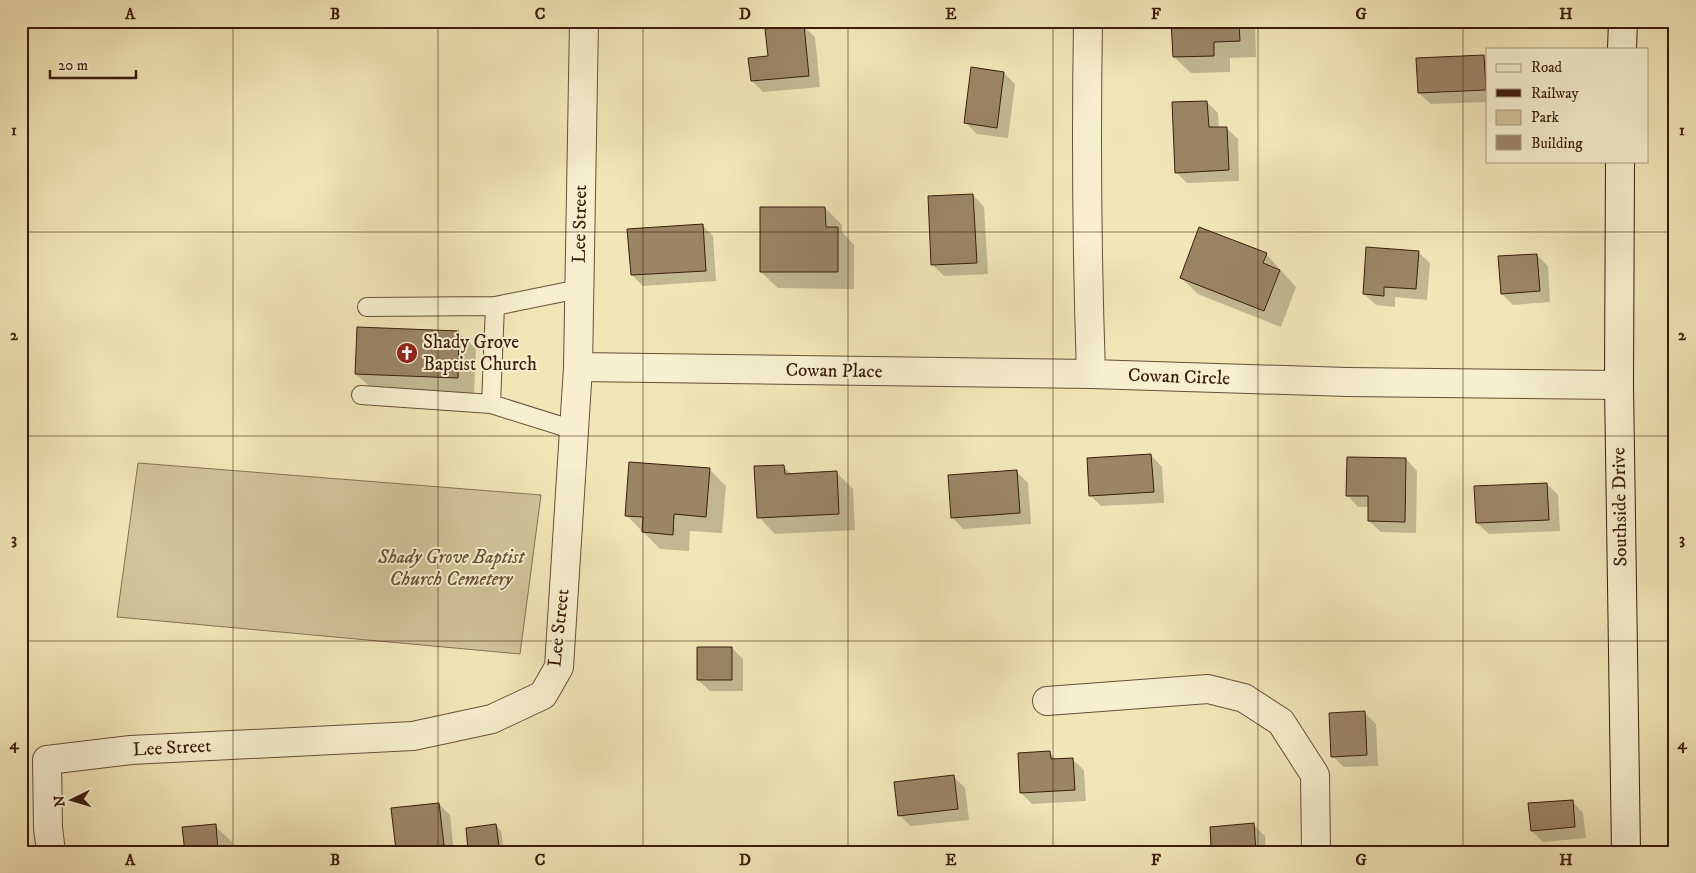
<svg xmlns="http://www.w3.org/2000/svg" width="1696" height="873" font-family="'IM FELL DW Pica',serif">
<rect width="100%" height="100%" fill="#f2e6b7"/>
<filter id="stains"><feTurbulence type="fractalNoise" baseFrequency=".004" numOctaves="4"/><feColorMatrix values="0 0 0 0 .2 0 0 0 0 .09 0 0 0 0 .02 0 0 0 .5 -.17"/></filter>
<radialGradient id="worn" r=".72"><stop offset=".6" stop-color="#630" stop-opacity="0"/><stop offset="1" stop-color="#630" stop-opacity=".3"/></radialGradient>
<path fill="#d3c49a" stroke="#887054" d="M138 463 541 495 520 654 117 617Z"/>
<path fill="#0003" d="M958 21H1018V29L965 28Z
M1173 21H1255L1256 57 1230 58V72L1191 73 1174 57Z
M803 26 815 37 820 87 763 92 752 81 769 57Z
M1483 56 1487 60V102L1431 104 1419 93Z
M1004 73 1015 84 1008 138 977 134 966 123Z
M1207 102 1218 113 1219 128H1226L1238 139 1239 181 1187 183 1176 172Z
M973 195 984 207 988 274 944 276 933 265Z
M825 208 842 225V232L854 245V289L778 288 761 272Z
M702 225 713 236 716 281 643 286 632 275Z
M1418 252 1430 263 1427 300 1395 297V307L1376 305 1364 294Z
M1266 254 1296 287 1281 327 1198 294 1181 278Z
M1537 255 1548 266 1550 302 1513 305 1502 294Z
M459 333 476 349 474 394 373 390 356 374Z
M1151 455 1162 467 1164 503 1101 506 1090 495Z
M1406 459 1417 471 1416 533 1381 532 1369 521V507H1358L1347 495Z
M783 466 792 475 836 472 853 489 855 530 775 534 759 517Z
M709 469 726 486 722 533 690 531 689 551 660 549 626 515Z
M1016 471 1028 483 1031 524 963 529 952 517Z
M1547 484 1558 495 1560 531 1489 534 1477 523Z
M732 648 743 659V691H710L698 680Z
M1364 712 1376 724 1378 766 1344 767 1332 756Z
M1050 753 1057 760 1072 759 1084 770 1086 801 1032 804 1021 793Z
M954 777 965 788 969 820 911 826 899 815Z
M1572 801 1583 813 1586 838 1543 842 1532 831Z
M439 804 450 815 454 852H399L397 850Z
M496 825 501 831 504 851 472 852 470 849Z
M1254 825 1265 836 1266 852H1197L1213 847Z
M215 826 232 842 233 852H186Z"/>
<path fill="#9b8565" stroke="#3c1c0d" d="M1171 21H1239L1240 41 1214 42V56L1173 57Z
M804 25 809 76 751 81 748 58 768 56 765 29Z
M1484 55 1486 90 1418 93 1416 58Z
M971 67 1004 72 997 128 964 123Z
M1207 101 1209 127H1227L1229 170 1175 173 1172 102Z
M973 194 977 263 931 265 928 196Z
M760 207H825L826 227H838V272H760Z
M703 224 706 271 631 275 627 229Z
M1199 227 1267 253 1263 263 1280 270 1264 311 1180 278Z
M1366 247 1419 251 1416 289 1384 287V296L1363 294Z
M1537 254 1540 291 1501 294 1498 256Z
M357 327 459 331 458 378 355 374Z
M1151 454 1154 492 1089 496 1087 458Z
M1347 457 1406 458 1405 522 1368 521V496H1346Z
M629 462 710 468 706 517 674 514 673 535 642 532 643 517 625 516Z
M784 465 785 474 837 471 839 514 757 518 754 466Z
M1017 470 1020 513 951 518 948 475Z
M1547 483 1549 520 1476 523 1474 486Z
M697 647H732V680H697Z
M1365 711 1367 755 1331 757 1329 713Z
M1050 751 1051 759 1073 758 1075 790 1020 793 1018 753Z
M954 775 958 809 898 816 894 782Z
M1573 800 1575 827 1531 831 1528 803Z
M439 803 444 845 396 850 391 808Z
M1254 823 1256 852H1196V847L1211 846 1210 827Z
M216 824 218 852H185L182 827Z
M496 824 499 846 468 850 466 828Z"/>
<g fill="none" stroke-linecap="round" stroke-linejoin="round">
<g stroke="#6a4e38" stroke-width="20">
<path id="lane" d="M367 307 495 306 579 289
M361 395 491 404 574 430
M491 404 495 306"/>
</g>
<g stroke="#6a4e38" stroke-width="30">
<path id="street" d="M1088 21C1086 139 1087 256 1091 374L1347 382 1619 385
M578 367 1091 374
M1047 701 1208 689 1244 698 1281 722 1315 775 1316 852
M51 852 48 828 47 760 131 750 413 736 492 719 543 695 559 667 578 367 584 21"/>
</g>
<g stroke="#3c1c0d" stroke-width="30">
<path id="secondary" d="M1622 49 1623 21
M1620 161 1619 385 1626 852"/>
</g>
<use href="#lane" stroke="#f7efd0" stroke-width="18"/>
<use href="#street" stroke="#f7efd0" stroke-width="28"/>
<use href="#secondary" stroke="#f7efd0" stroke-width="28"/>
<path stroke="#3c1c0d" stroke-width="4" stroke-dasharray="9 9" stroke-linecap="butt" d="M1672 21 1671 116 1675 346"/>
</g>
<path fill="none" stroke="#3c1c0d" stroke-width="1" stroke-opacity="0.55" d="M233 21V852M438 21V852M643 21V852M848 21V852M1053 21V852M1258 21V852M1463 21V852M21 232H1675M21 436H1675M21 641H1675"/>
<defs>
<g id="church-disc" transform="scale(1.125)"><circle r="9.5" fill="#8f2418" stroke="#f7efd0"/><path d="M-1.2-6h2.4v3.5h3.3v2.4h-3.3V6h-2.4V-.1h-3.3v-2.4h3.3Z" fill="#fff"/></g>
</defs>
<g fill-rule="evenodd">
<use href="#church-disc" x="407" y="353"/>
</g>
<g text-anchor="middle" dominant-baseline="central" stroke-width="4" stroke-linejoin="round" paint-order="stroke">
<g font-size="19" fill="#3c1c0d" stroke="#f7efd0">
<text transform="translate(580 224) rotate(-89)">Lee Street</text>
<text transform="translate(834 371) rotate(1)">Cowan Place</text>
<text transform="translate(1179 377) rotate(2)">Cowan Circle</text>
<text transform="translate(1620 507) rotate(-91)">Southside Drive</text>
<text transform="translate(559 628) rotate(-84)">Lee Street</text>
<text transform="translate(172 748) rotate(-3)">Lee Street</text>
</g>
<g font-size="19" fill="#3c1c0d" stroke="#f7efd0" text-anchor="start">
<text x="423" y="342">Shady Grove<tspan x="423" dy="22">Baptist Church</tspan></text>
</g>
<g font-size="19" font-style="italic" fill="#694e37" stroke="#f7efd0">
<text x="451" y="557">Shady Grove Baptist<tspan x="451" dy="22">Church Cemetery</tspan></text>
</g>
</g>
<rect width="1696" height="873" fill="none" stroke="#f2e6b7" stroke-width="55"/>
<rect x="1486" y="48" width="162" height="115" fill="#f7efd0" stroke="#ac9b82"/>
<rect x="1496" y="64" width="25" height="8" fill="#f7efd0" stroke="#ac9b82"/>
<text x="1531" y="72" font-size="15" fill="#3c1c0d">Road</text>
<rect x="1496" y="89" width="25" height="8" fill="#3c1c0d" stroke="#ac9b82"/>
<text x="1531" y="98" font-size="15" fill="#3c1c0d">Railway</text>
<rect x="1496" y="110" width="25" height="15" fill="#d3c49a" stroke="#ac9b82"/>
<text x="1531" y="122" font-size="15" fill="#3c1c0d">Park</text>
<rect x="1496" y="135" width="25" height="15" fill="#9b8565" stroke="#ac9b82"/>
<text x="1531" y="148" font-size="15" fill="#3c1c0d">Building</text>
<g transform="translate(72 800) rotate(265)" stroke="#f7efd0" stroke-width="4" paint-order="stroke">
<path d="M0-4L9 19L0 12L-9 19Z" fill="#3c1c0d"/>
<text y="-8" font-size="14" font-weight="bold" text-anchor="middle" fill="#3c1c0d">N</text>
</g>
<path d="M50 70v8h86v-8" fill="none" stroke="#3c1c0d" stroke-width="2.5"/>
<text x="58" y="70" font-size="15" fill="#3c1c0d" stroke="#f7efd0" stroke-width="4" paint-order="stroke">20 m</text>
<rect x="28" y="28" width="1640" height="818" fill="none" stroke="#3c1c0d" stroke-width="2"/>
<g font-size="16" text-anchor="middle" font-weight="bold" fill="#3c1c0d">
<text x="130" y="19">A</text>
<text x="335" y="19">B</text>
<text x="540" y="19">C</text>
<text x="745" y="19">D</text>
<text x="951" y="19">E</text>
<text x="1156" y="19">F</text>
<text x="1361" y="19">G</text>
<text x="1566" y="19">H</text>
<text x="14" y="135">1</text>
<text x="1682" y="135">1</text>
<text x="14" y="340">2</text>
<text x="1682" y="340">2</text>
<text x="14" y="544">3</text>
<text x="1682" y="544">3</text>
<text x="14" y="749">4</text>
<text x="1682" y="749">4</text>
<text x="130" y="865">A</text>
<text x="335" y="865">B</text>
<text x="540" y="865">C</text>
<text x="745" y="865">D</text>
<text x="951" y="865">E</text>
<text x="1156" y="865">F</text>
<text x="1361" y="865">G</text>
<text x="1566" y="865">H</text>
</g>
<rect width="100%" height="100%" filter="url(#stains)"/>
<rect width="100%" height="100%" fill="url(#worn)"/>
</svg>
